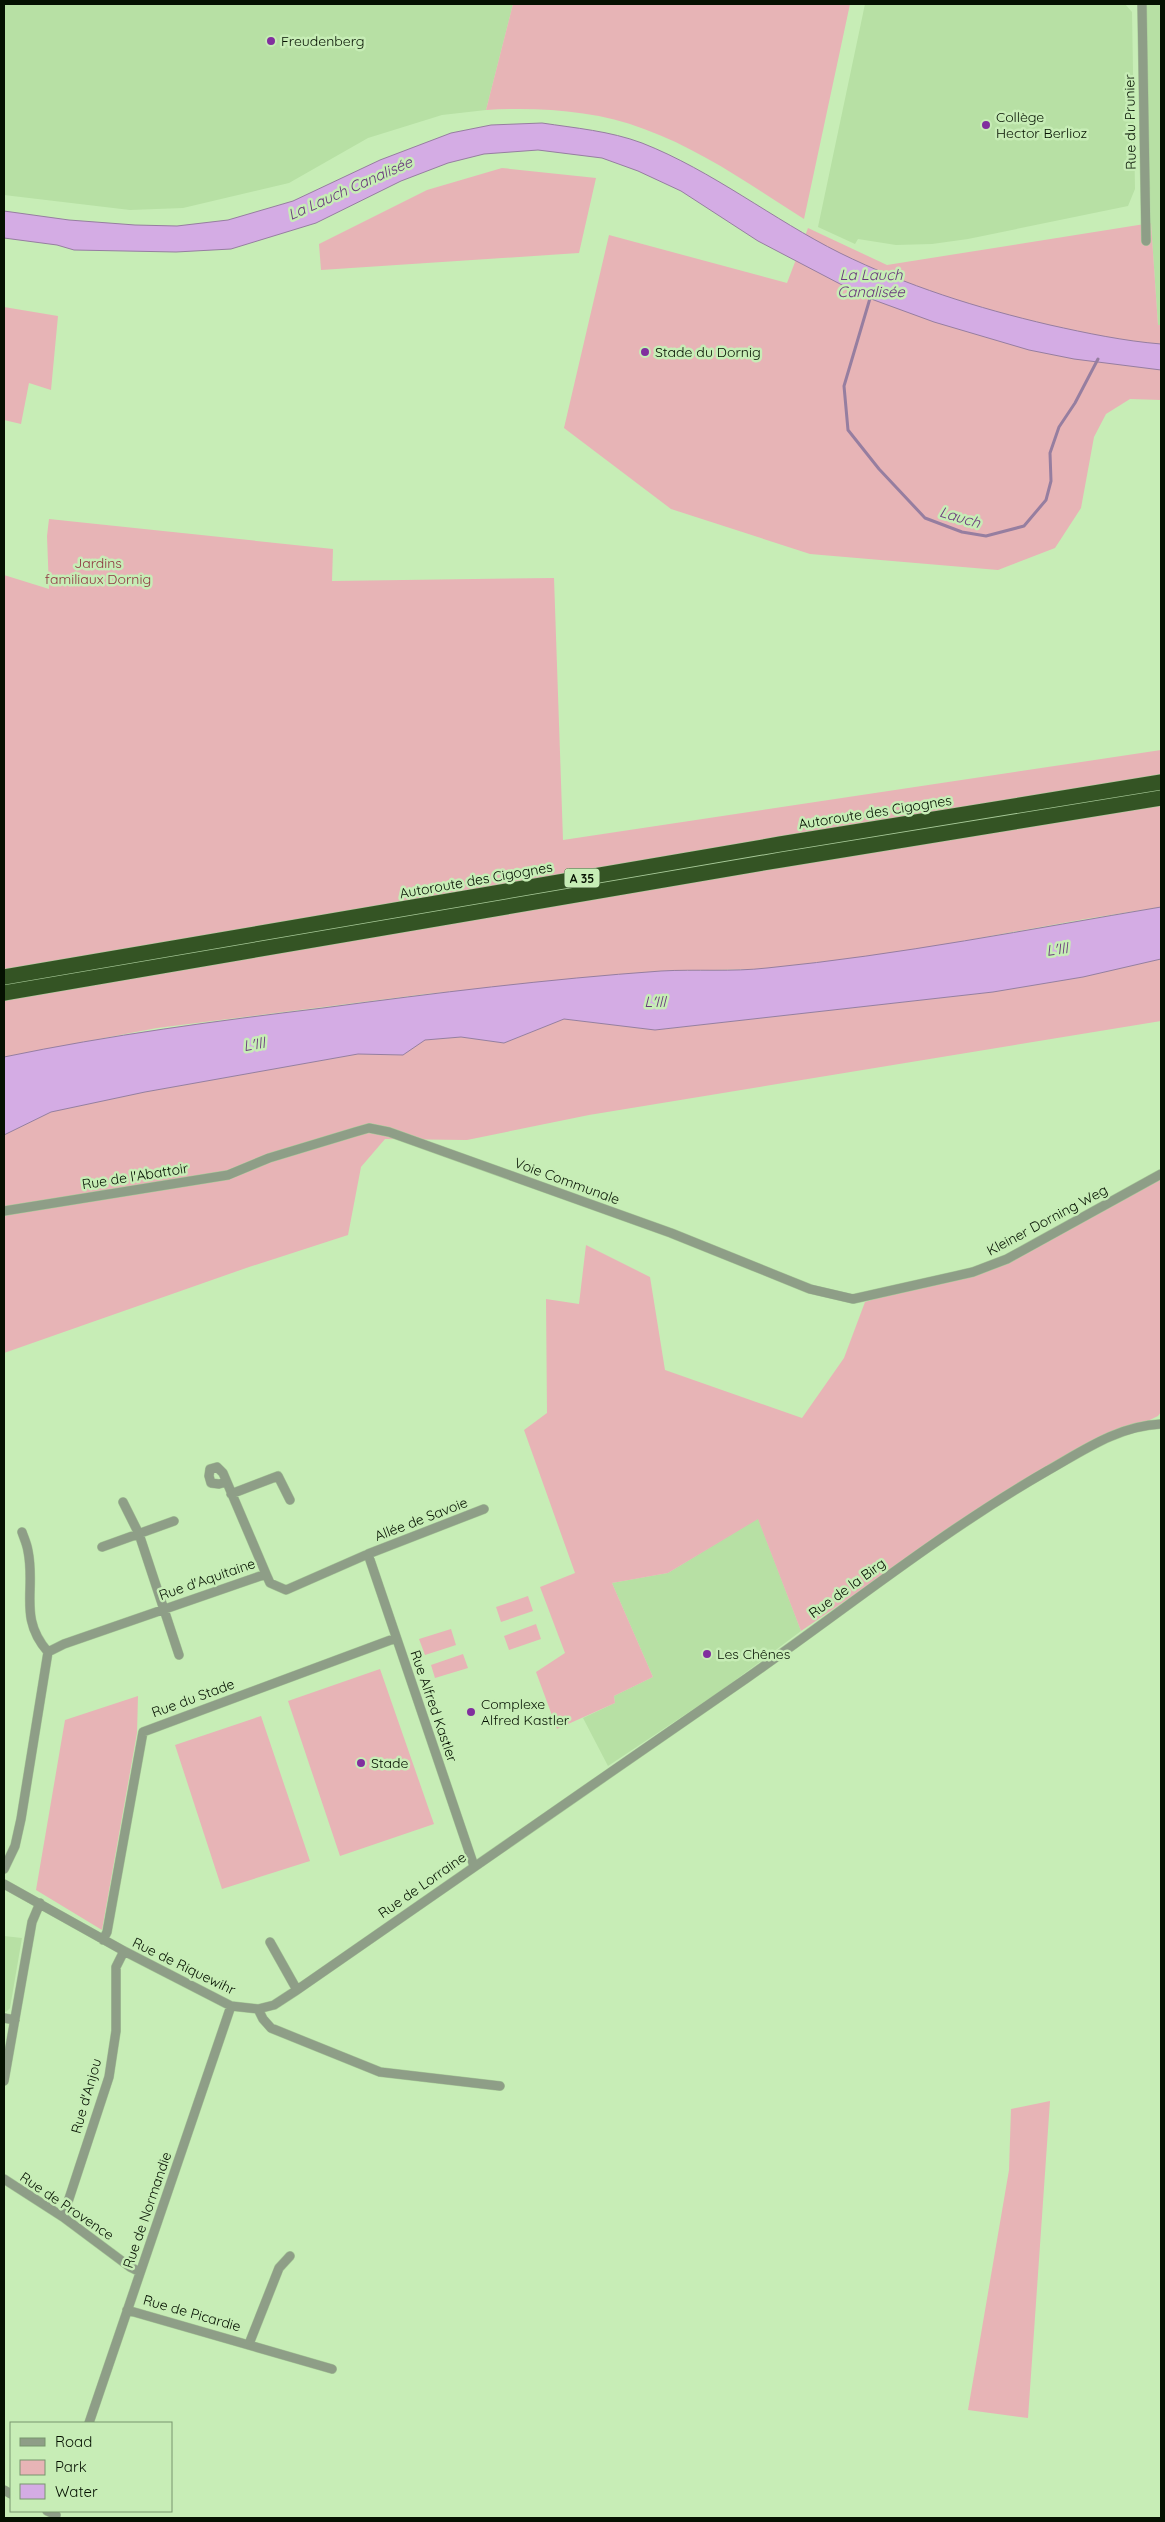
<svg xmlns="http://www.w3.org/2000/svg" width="1165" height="2522" font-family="Quicksand,sans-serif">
<rect width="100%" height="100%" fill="#c7edb6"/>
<path fill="#b7e0a4" d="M4 4H513L486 110 442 115 368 138 289 183 183 208 130 210 4 195Z
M865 4H1125L1132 12 1135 189 1128 206 968 239 932 244 896 245 858 239 855 244 818 227Z
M1145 4H1161V325H1158L1151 223Z
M758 1518 801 1631 722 1690 608 1766 583 1718 615 1703 614 1696 653 1677 612 1583 668 1573Z
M4 1936 22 1938 10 2008 6 2012 4 2011Z"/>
<path fill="#e7b4b6" d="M513 4H850L804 219C752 186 702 150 644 129 595 110 538 107 486 110Z
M502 168 596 178 579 253 321 270 319 244 427 190Z
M1151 223 1158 325H1161V400L1130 399 1106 414 1094 437 1081 508 1055 548 998 570 810 554 671 509 564 428 609 235 787 283 808 228 887 265Z
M4 307 58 316 51 390 29 383 21 424 4 420Z
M49 519 333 549 332 581 554 578 563 840 1161 750V907L1085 919 897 953 763 969 662 971 426 994 157 1028 4 1057V575L49 589 47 536Z
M1161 959V1021L589 1115 467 1140 385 1139 361 1167 348 1235 249 1267 4 1353V1135L51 1112 145 1092 358 1054 403 1055 424 1040 461 1037 504 1043 564 1019 655 1030 993 992 1083 977Z
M1161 1175V1412L1158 1416 1011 1488 801 1631 758 1519 668 1573 612 1583 653 1677 614 1696 615 1703 557 1729 536 1672 565 1653 540 1587 575 1573 524 1430 547 1413 546 1299 579 1304 586 1245 650 1277 665 1370 802 1418 844 1358 865 1302 1011 1256Z
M528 1596 533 1611 501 1622 496 1607Z
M536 1624 541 1639 509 1650 504 1636Z
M451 1629 456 1645 425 1655 419 1639Z
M463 1654 468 1668 435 1678 431 1665Z
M380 1669 434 1824 340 1856 288 1701Z
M138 1696 137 1733 102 1930 36 1890 65 1720Z
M261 1716 310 1861 222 1889 175 1745Z
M1050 2101 1028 2418 968 2410 1009 2170 1011 2109Z"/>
<path fill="#d4ace4" stroke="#967ea0" d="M542 123C575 128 610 131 642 143 713 171 772 219 840 253 907 286 977 308 1050 325 1086 333 1124 341 1161 344V370L1074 359 1029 350 934 322 863 296 758 241 681 191 638 171 602 158 538 150 484 154 448 163 401 181 316 223 231 249 176 252 74 250 57 245 4 238V211L69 220 135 225 177 226 228 220 293 201 380 160 451 133 491 125Z
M1161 907V959L1083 977 993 992 655 1030 564 1019 504 1043 461 1037 425 1040 403 1055 358 1054 145 1092 51 1112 4 1135V1057C110 1035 216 1021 323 1008 435 993 548 979 661 971 696 969 732 972 767 968 899 955 1030 929 1161 907Z"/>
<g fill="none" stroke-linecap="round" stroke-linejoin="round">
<path stroke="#967ea0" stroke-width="3" d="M871 295 844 386 848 430 879 469 925 518 962 532 986 536 1024 526 1046 500 1051 481 1050 453 1059 427 1075 403 1098 359"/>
<g stroke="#a8ca99" stroke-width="10">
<path id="street" d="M1142 4 1146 241
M4 1211 228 1175 269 1158 355 1132 369 1128 389 1132 671 1233 810 1289 853 1299 973 1272 1007 1259 1161 1174
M226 1482 219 1484 211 1483 209 1476 210 1469 217 1467 223 1473 266 1574
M231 1494 278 1476 290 1500
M123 1502 139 1534 179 1655
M102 1547 174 1521
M368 1554 474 1866
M48 1652 64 1644 266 1574 270 1583 286 1590 368 1554 484 1509
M4 1869 15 1846 21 1819 48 1652C18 1618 36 1590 28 1551 27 1544 24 1538 22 1532
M4 1884 124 1951 231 2006 258 2009 263 2019 271 2028 380 2072 500 2086
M103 1940 107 1932 143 1732 396 1638
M270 1942 297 1990
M258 2009 274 2005 297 1990C447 1885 597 1782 747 1678 847 1608 941 1532 1047 1471 1084 1450 1118 1426 1161 1424
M4 2018 15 2020
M4 2081 32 1922 40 1903
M4 2179 63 2217 130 2267 140 2272
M63 2217 109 2077 116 2031V1967L124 1951
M127 2310 332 2369
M249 2344 279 2268 290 2256
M89 2423 231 2006
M4 2490 11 2494
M47 2511 56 2515"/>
</g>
<g stroke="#a8ca99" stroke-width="16">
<path id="highway" d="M4 977 780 844 1161 782
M4 993 781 860 1161 798"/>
</g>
<use href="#street" stroke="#8e9e87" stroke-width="9"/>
<use href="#highway" stroke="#345424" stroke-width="15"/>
</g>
<g fill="#812f9e" stroke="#c7edb6" stroke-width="2">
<circle cx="271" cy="41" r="5"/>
<circle cx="986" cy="125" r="5"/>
<circle cx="645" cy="352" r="5"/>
<circle cx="707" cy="1654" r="5"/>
<circle cx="471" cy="1712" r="5"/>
<circle cx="361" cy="1763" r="5"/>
</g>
<g text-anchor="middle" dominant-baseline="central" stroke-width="5" stroke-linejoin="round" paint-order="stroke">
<rect fill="#c7edb6" stroke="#3f5337" stroke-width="1" x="564.5" y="868.5" width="35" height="19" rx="4"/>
<g font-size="12" font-weight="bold" fill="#051101">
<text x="582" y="878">A 35</text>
</g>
<g font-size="14" fill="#051101" stroke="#c7edb6" text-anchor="start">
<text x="281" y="41">Freudenberg</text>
<text x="996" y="117">Collège<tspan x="996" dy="16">Hector Berlioz</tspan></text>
<text x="655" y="352">Stade du Dornig</text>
<text x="717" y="1654">Les Chênes</text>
<text x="481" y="1704">Complexe<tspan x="481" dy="16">Alfred Kastler</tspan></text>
<text x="371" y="1763">Stade</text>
</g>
<g font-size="14" fill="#051101" stroke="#c7edb6">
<text transform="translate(1130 122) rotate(-91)">Rue du Prunier</text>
<text transform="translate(875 812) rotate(-9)">Autoroute des Cigognes</text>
<text transform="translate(476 880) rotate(-10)">Autoroute des Cigognes</text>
<text transform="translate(135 1176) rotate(-9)">Rue de l'Abattoir</text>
<text transform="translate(567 1181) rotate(20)">Voie Communale</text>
<text transform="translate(1047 1220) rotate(-28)">Kleiner Dorning Weg</text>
<text transform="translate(421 1519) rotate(-21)">Allée de Savoie</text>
<text transform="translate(207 1579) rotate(-19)">Rue d'Aquitaine</text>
<text transform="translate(847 1588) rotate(-36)">Rue de la Birg</text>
<text transform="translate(193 1698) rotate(-20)">Rue du Stade</text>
<text transform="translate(434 1706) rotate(71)">Rue Alfred Kastler</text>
<text transform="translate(422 1885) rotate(-35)">Rue de Lorraine</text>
<text transform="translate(184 1966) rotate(26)">Rue de Riquewihr</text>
<text transform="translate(86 2096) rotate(-74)">Rue d'Anjou</text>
<text transform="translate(67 2206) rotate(34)">Rue de Provence</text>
<text transform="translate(147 2210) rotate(-71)">Rue de Normandie</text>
<text transform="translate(192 2313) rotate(16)">Rue de Picardie</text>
</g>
<g font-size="14" fill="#8d3640" stroke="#c7edb6">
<text x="98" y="563">Jardins<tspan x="98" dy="16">familiaux Dornig</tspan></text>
</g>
<g font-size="15" font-style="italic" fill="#69397c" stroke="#c7edb6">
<text transform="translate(350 188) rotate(-24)">La Lauch Canalisée</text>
<text x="871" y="274">La Lauch<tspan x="871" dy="17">Canalisée</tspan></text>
<text transform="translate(960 517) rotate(17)">Lauch</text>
<text transform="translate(1057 949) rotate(-8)">L'Ill</text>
<text x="655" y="1001">L'Ill</text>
<text transform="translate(254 1044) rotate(-10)">L'Ill</text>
</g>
</g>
<rect width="1165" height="2522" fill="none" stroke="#051101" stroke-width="10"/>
<rect x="10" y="2422" width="162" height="90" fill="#c7edb6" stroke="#79956e"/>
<rect x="20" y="2438" width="25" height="8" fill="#8e9e87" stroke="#79956e"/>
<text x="55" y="2447" font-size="15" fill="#051101">Road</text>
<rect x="20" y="2460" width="25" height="15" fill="#e7b4b6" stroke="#79956e"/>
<text x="55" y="2472" font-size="15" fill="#051101">Park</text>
<rect x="20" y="2484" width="25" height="15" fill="#d4ace4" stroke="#79956e"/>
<text x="55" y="2497" font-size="15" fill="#051101">Water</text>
</svg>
